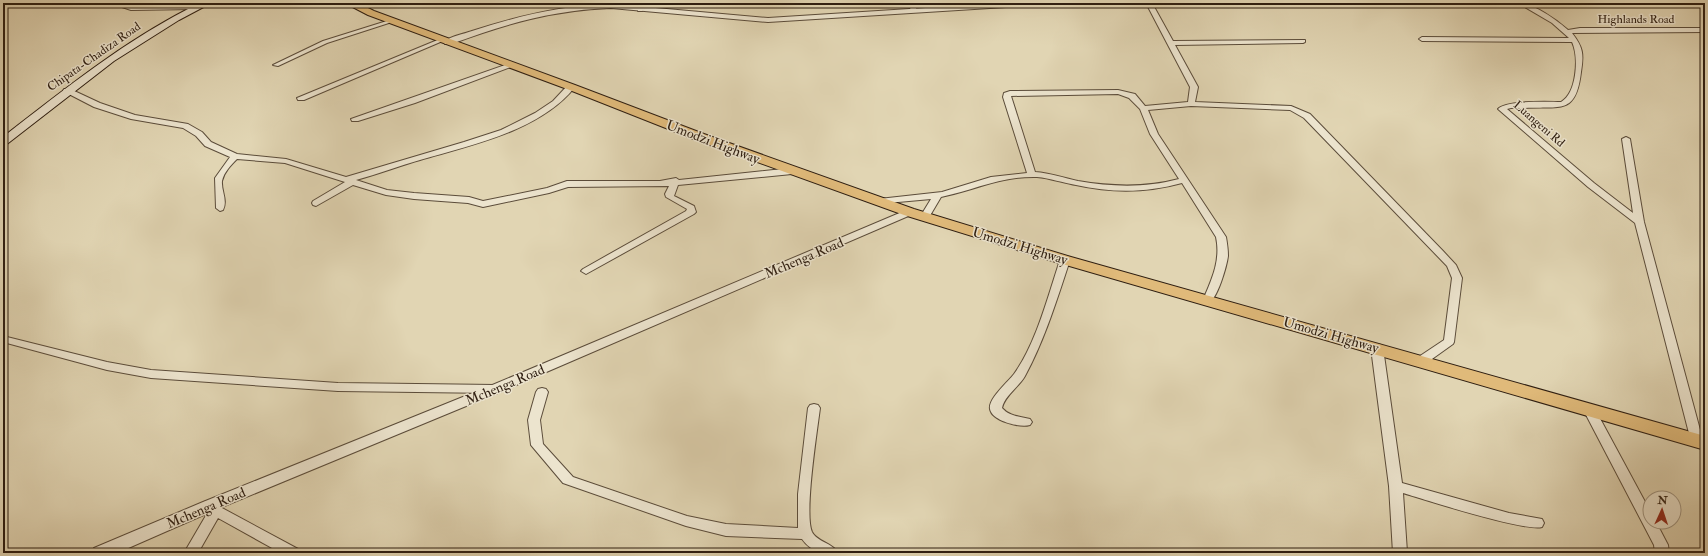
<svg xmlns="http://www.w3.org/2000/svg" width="1708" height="556" font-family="'IM FELL Double Pica',serif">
<rect width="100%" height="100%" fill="#e1d5b3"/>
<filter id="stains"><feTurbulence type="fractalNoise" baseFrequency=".005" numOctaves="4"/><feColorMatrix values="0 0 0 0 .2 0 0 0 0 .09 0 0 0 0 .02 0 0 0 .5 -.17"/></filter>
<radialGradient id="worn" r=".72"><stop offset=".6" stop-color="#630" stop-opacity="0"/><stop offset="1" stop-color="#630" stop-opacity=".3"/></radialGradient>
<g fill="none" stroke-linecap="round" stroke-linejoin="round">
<g stroke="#5b4c3a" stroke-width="2">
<path id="minor" d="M120 3H126L127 5 131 6 195 5 198 7 195 9 131 10 122 7Z
M644 3H650L642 11H638V9Z
M906 3H912L918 11 917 12H913Z
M1146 3H1152L1173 41 1305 40V42L1303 43 1175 45 1198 87 1195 102 1291 106 1310 114 1443 251 1456 265 1462 278 1454 342 1453 344 1425 364H1417L1415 361 1417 358 1444 340 1452 278 1447 266 1304 118 1290 110 1191 106 1148 110 1158 134 1226 237C1227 243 1228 249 1228 256 1227 265 1217 301 1208 303L1203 300C1212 279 1221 260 1216 237L1182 183C1146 193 1112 193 1076 185 1063 183 1050 178 1037 177 1001 176 975 190 941 197L928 219 925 220 920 217 931 199 876 204 875 202 879 199 942 192 991 177 1027 173 1003 97 1004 93 1010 91 1118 90 1135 94 1145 106 1188 102 1190 87ZM1118 94 1129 98 1140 109 1150 134 1179 179C1145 188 1113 187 1078 181 1064 178 1050 173 1035 172L1011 96Z
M1518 3C1533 3 1557 20 1568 30L1580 28H1705V32L1572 33C1583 47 1584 54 1581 72 1576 115 1561 106 1525 108 1519 108 1512 107 1507 109L1594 183 1633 213 1622 139 1626 137 1630 139 1644 222 1703 441 1701 444 1697 446 1693 444 1691 441 1635 223 1588 187 1498 109C1506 100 1549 102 1561 102 1577 93 1579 57 1572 42L1422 41 1419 39 1422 37 1569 38 1552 23Z
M390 20 395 21 327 43 278 66 273 65 323 41Z
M440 39 445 40 304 100H298L297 98Z
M511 63 514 65 513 66 415 103 358 121H352L351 119Z
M568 85H574L575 87C540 131 471 145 420 160 399 166 378 174 356 180L387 190 414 193 469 197 483 201 547 188 567 181H660L676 178 679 180 792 168 796 171 792 174 678 185 674 196 694 206 696 212 694 214 586 274 581 271 583 269 686 211 687 209 666 197 665 194 669 186 568 187 549 193 483 207 468 203 414 199 386 195 353 185 316 206 313 205 312 203 313 201 345 182 285 163 237 159C231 165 224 172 222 181 221 191 228 200 223 210L220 211 216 208 215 178 230 157 205 146 196 136 183 128 131 119 94 107 63 91 64 89H70L100 103 135 115 188 124 202 132 211 142 237 154 286 159 346 177 464 142 501 130 535 113 553 101Z
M1065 257 1070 260C1057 299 1045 339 1025 376 1019 387 1004 396 1002 408 1010 417 1020 416 1030 419L1032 422 1030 425C1020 428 992 421 990 409 988 399 1008 382 1014 374 1036 344 1048 296 1060 260Z
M3 336 107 362 151 370 338 383 495 385 499 386 501 389 499 392 495 393 338 391 151 378 107 370 3 342Z
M1377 344 1381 345 1383 348 1402 483 1509 513 1542 519 1544 523 1542 527C1525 532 1426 500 1403 493L1407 552 1393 553 1389 486 1371 348 1373 345Z
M542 388 546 389 548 392 540 420 543 444 573 477 687 516 726 524 798 528V494L808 408 810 405 814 404 818 405 820 408C817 432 804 514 812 532 817 542 833 543 838 553 823 553 812 553 802 539L726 536 686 526 563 483 531 445 528 420 536 392 538 389Z
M1590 407 1594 408 1596 411 1650 511V522H1656L1668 545 1669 553H1655L1654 545 1584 411 1586 408Z
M209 501 298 549 300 553H281L218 518 198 553H184L208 512 202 506 204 502Z"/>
</g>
<g stroke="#5b4c3a" stroke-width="2">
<path id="tertiary" d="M1004 3H1042L1038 5 768 22 611 8C552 10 506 24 451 44H445L444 42C450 36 464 34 472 31 518 16 563 5 611 4L768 18Z
M909 209 914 212 913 214 500 392 215 510 117 553H92L94 548 203 502 490 386Z"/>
</g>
<g stroke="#2e1e11" stroke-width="2">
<path id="secondary" d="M200 3H211L179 20 114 61 7 144 3 145V137C66 88 128 38 200 3Z"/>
</g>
<g stroke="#2e1e11" stroke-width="2">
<path id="trunk" d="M345 3H358L374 11 575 85 704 134 914 209 1071 257 1705 436V450L1059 263 904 215 696 140 567 89 368 15Z"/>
</g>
<use href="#minor" fill="#ece4ce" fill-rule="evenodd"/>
<use href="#tertiary" fill="#ece4ce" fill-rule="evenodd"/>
<use href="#secondary" fill="#ece4ce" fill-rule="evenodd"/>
<use href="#trunk" fill="#e0ba7a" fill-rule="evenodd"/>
</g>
<g text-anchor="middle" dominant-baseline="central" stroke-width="3" stroke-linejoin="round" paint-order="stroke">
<g font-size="12" fill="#2e1e11" stroke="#ece4ce">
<text x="1636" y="19">Highlands Road</text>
<text transform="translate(94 57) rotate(-35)">Chipata-Chadiza Road</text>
<text transform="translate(1539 124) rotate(41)">Luangeni Rd</text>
</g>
<g font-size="14" fill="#2e1e11" stroke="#ece4ce">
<text transform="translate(713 142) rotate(21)">Umodzi Highway</text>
<text transform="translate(1020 246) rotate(17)">Umodzi Highway</text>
<text transform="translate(804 258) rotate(-23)">Mchenga Road</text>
<text transform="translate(1331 335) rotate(16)">Umodzi Highway</text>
<text transform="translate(505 385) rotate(-23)">Mchenga Road</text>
<text transform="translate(206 508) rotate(-23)">Mchenga Road</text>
</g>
</g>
<rect width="1708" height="556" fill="none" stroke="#e1d5b3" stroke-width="16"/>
<rect x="4" y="4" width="1700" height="548" fill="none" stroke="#2e1e11" stroke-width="2"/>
<rect x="8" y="8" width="1692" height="540" fill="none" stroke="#2e1e11"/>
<g transform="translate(1662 510) rotate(3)"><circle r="19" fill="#ece4ce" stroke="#a09582"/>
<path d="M0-3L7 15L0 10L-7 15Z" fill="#8f2418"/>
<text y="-6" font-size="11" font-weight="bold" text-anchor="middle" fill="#2e1e11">N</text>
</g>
<rect width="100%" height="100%" filter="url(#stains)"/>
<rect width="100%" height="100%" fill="url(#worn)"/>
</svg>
